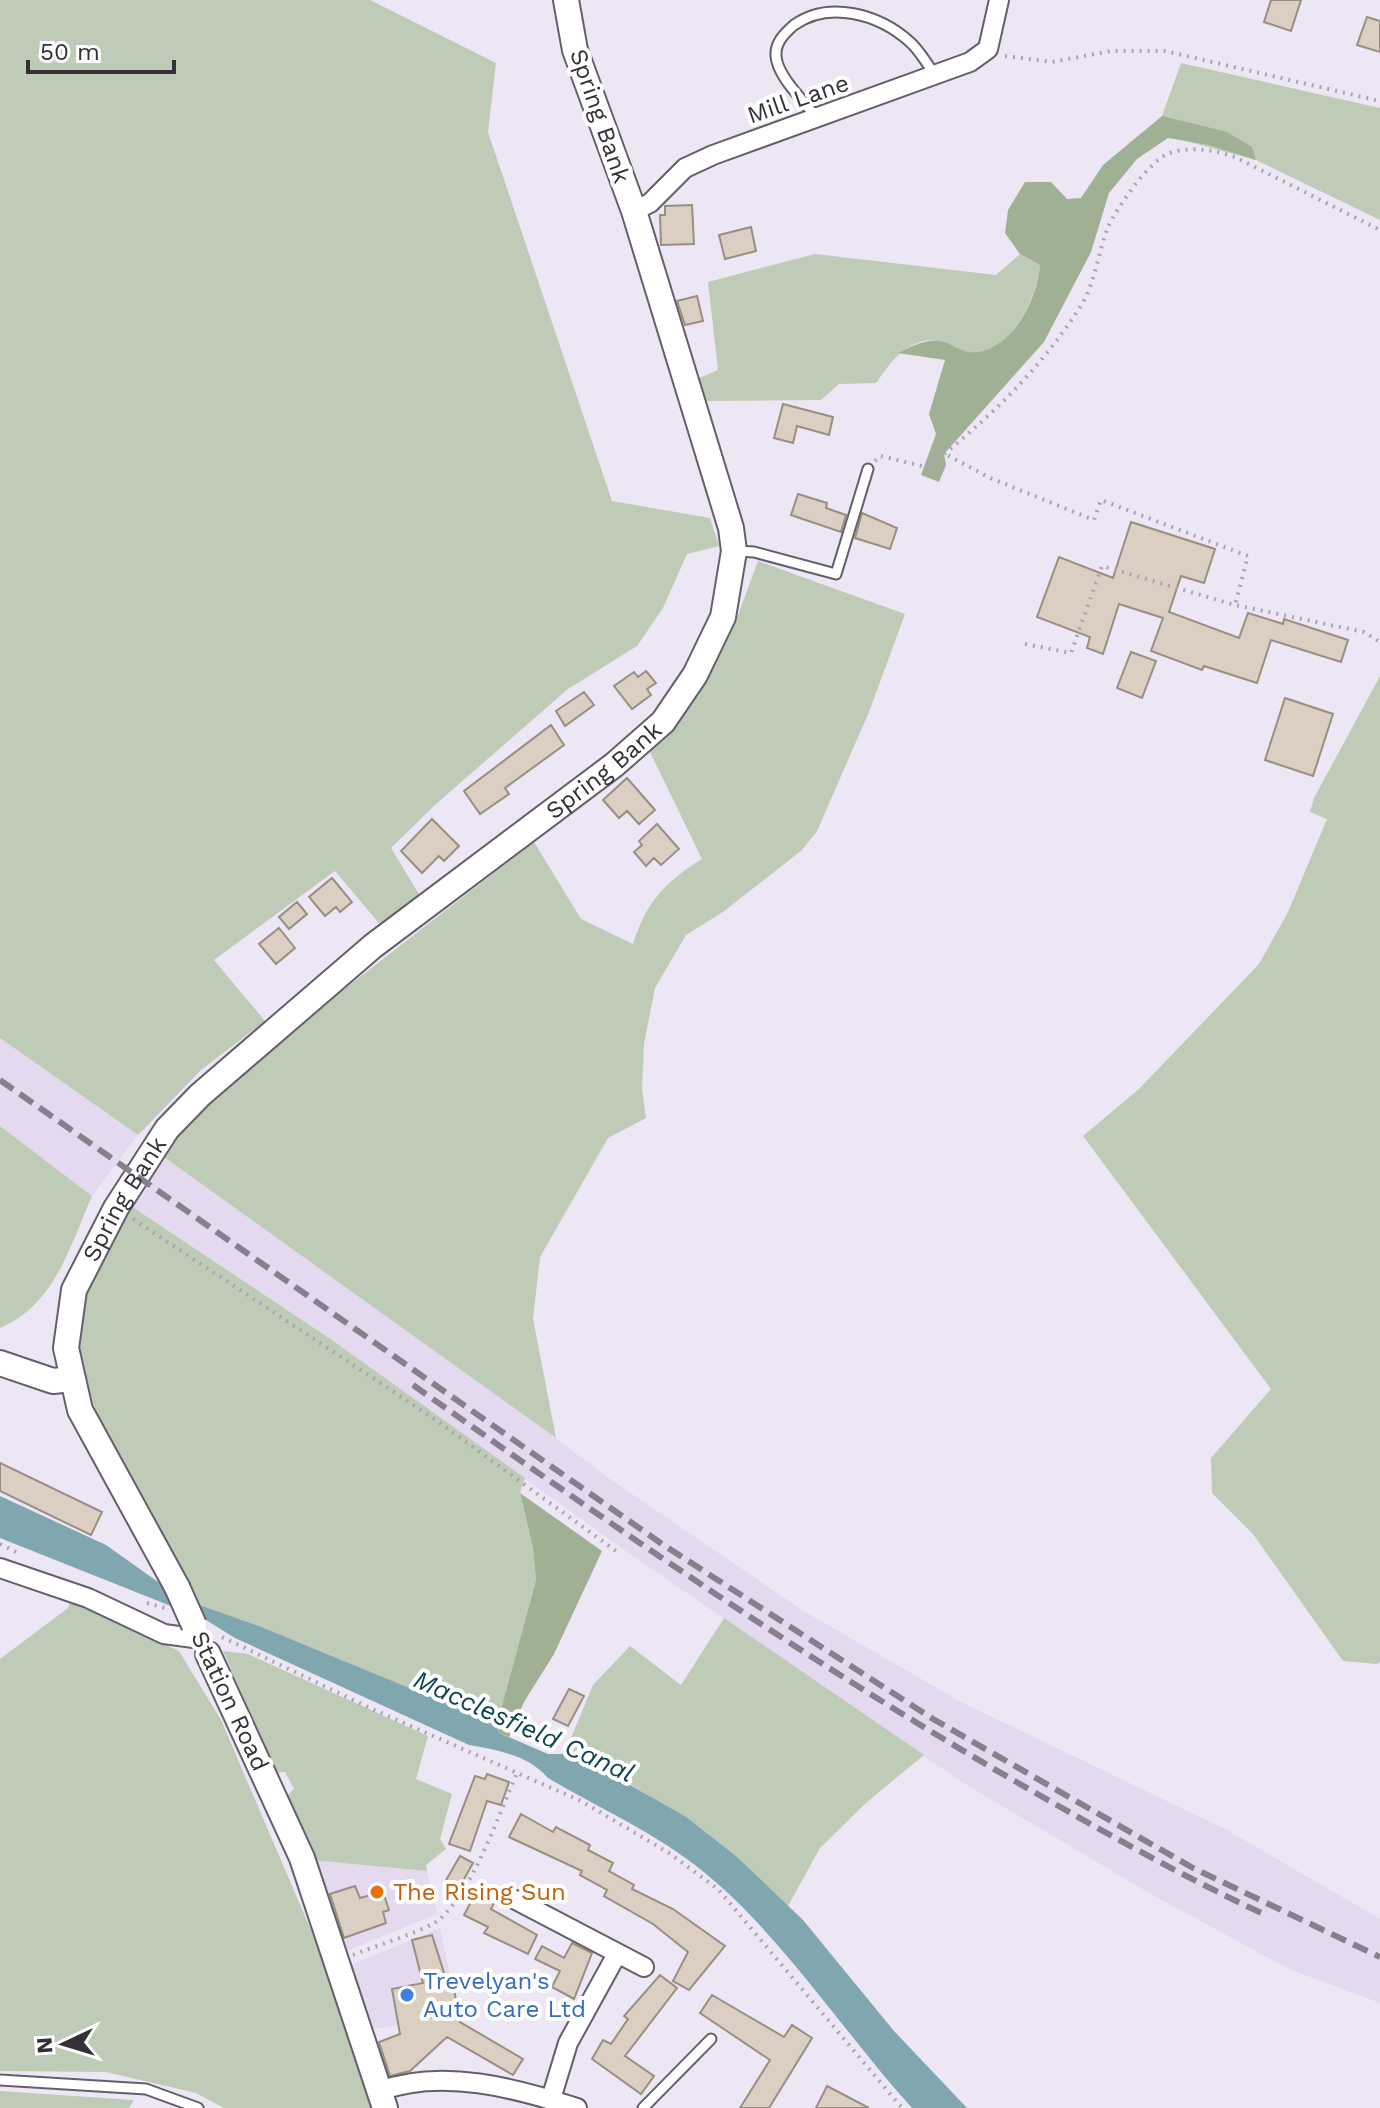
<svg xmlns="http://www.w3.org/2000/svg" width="1380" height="2108" font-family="'Work Sans',sans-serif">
<rect width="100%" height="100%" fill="#ede6f4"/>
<path fill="#e4d9ee" d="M0 1038 138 1135 92 1196 0 1126Z
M164 1157 453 1361 607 1477 802 1610 961 1702 1227 1830 1380 1919V2003L1289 1969 1149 1893 962 1782 630 1554 329 1338 128 1204Z
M311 1860 427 1871 437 1914 344 1952Z
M440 1928 458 2013 367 2031 351 1965Z"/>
<path fill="#becbb6" d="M0 0H370L496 63 488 132 612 501 710 518 719 546 687 554 663 608 637 646 568 689 436 804 391 848 422 899 383 928 335 871 214 960 265 1021 201 1070 138 1135 0 1038Z
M1181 63 1380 108V220L1256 160 1156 133Z
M815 254 996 275 1020 254 1040 265C1036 302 1007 362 961 352 945 348 938 336 920 342 898 350 889 365 876 383L839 384 821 400 706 401 697 379 718 370 708 282Z
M758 561 905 614 869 712 817 831 802 850 723 912 686 935 655 988 644 1044 642 1089 646 1118 608 1138 540 1257 533 1319 556 1438 164 1157 194 1113 294 1028 534 842 581 919 633 944C646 902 666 881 702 859L649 750 699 695 734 626Z
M1380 676V1662L1377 1664 1343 1661 1253 1534 1212 1493 1211 1458 1271 1389 1083 1136 1139 1089 1259 964 1288 912 1327 819 1310 812 1314 798Z
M0 1126 92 1196C70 1246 55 1305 0 1328Z
M128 1204 329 1338 525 1478 520 1493 533 1548 536 1580 497 1724 259 1626 201 1606C165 1540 54 1374 78 1301 89 1268 112 1235 128 1204Z
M70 1601 179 1651 221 1720 322 1956 371 2108H224L196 2093 106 2072 0 2071V1659L68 1608Z
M724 1618 924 1755 867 1802 820 1848 788 1906C721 1841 658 1797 576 1754L564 1755 593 1685 630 1646 681 1685Z
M223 1651 248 1654 428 1736 416 1779 452 1794 440 1839 446 1849 426 1865 427 1871 311 1860 286 1797 294 1789 285 1772 276 1773Z
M0 2091 134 2100 129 2108H0Z"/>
<path fill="#9fb094" d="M1162 116 1227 132 1252 147 1256 160 1209 145 1168 138 1137 159 1109 193 1091 252 1044 342 944 454 946 465 939 482 921 475 936 434 929 414 945 360 898 353C911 347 923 339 939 341 954 343 962 355 979 352 1016 344 1037 298 1040 265L1020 254 1005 233 1008 210 1025 182H1051L1067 199 1081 198 1103 165Z
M520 1493 602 1551 554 1654 524 1702 509 1737 499 1733 497 1724 536 1580 533 1548Z"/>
<path fill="#80a6af" d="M0 1496 106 1545 182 1599 259 1626 497 1724 499 1733 548 1754H576L686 1817 737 1857 803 1920 894 2031 967 2108H912C845 2034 781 1935 705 1873 658 1834 601 1809 548 1778 528 1755 497 1750 469 1745L235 1638 206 1620 0 1538Z"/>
<path fill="#dacfc2" stroke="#988e82" stroke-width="2" d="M1271 0H1301L1291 31 1264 22Z
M1367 17 1380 21V52L1357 45Z
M692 205 694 244 661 245 660 215H665V206Z
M751 227 756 251 725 259 719 235Z
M697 296 703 321 685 325 677 301Z
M783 404 833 417 829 435 797 426 793 443 774 438Z
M798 494 827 503 826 508 846 515 841 532 791 515Z
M862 513 897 528 890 549 855 538Z
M1131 522 1215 549 1204 583 1181 576 1169 612 1239 638 1248 613 1283 624 1284 619 1348 640 1341 662 1271 640 1257 683 1204 666 1202 670 1151 651 1163 618 1119 604 1103 654 1087 648 1090 637 1037 617 1059 557 1113 578Z
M1131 652 1156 661 1142 698 1117 688Z
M646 671 656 683 647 689 651 695 632 709 614 686 634 672 638 677Z
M584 692 594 705 565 726 556 711Z
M1285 698 1333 714 1313 776 1265 760Z
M551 725 564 745 505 788 509 794 480 814 464 791Z
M627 778 655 810 639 824 627 811 619 818 603 800Z
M432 819 459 846 444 861 439 856 422 873 401 851Z
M657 824 679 849 661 865 654 858 646 866 634 852 642 845 639 841Z
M332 878 352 902 340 912 336 907 325 916 309 897Z
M297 902 307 914 289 929 279 917Z
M279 928 295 948 276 964 259 944Z
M0 1463 102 1512 91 1535 0 1491Z
M569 1689 584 1696 568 1726 553 1719Z
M487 1774 509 1782 501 1805 487 1801 470 1851 449 1844 475 1776 485 1779Z
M521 1814 553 1832 556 1827 590 1845 588 1850 613 1863 609 1871 634 1885 632 1889 673 1909 725 1946 689 1990 673 1981 688 1952 653 1924 604 1896 607 1890 580 1875 582 1871 509 1837Z
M460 1856 473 1863 458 1890 445 1882Z
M355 1886 360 1898 383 1892 389 1910 383 1912 386 1923 344 1938 330 1894Z
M475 1894 494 1903 491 1909 537 1935 528 1954 484 1933 488 1927 464 1915Z
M432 1935 446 1979 452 1978 460 2022 523 2059 513 2075 447 2037 410 2071 390 2076 379 2042 400 2034 392 1989 423 1983 412 1940Z
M572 1943 592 1953 574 1999 552 1987 560 1971 535 1959 542 1946 564 1958Z
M660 1975 677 1988 625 2056 654 2076 641 2094 592 2059 603 2040 611 2044 628 2019 624 2016Z
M712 1995 784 2037 792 2025 812 2038 769 2108H740L770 2060 700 2013Z
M827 2086 869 2108H816Z"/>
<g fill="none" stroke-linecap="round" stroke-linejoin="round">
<g stroke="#655f6b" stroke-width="13">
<path id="lane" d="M816 117C804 101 777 76 776 56 775 42 785 33 794 25 829 0 879 14 910 42 920 51 928 65 936 77
M736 551 754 552 836 574 868 469
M0 2080 146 2089 198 2108
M643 2108 711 2039"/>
</g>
<g stroke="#655f6b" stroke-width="22">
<path id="street" d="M634 211 650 203 685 168 713 155 970 62 988 49 999 0
M0 1568 88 1598 164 1634 201 1639
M516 1900 644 1967
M380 2091C442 2068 516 2088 577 2108
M551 2099 568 2043 617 1954"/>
</g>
<g stroke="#655f6b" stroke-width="28">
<g id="secondary">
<path d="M0 1363 53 1381 72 1379"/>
<path id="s1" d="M177 1587 80 1410 66 1348 74 1290 116 1208 167 1129 200 1095 373 946 614 765 663 722 695 675 723 617 734 551 731 528 634 211 575 50 566 0"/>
<path d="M208 1654 302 1858 385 2108"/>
</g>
</g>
<path stroke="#a9a3ae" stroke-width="4" stroke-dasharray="2 6" stroke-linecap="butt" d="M1005 56 1052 62 1111 51H1165L1380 101
M944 454C997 411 1043 365 1080 307 1095 285 1098 252 1108 227 1117 208 1149 160 1170 153 1191 146 1215 150 1235 157L1380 230
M875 461 880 456 931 468 940 451 990 478 1094 520 1101 500 1248 556 1235 605
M1025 644 1071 653 1102 566 1235 605 1364 632 1380 642
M133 1219 433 1418 616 1551
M0 1544 16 1552
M147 1603 165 1608
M222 1637 372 1709 581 1801 669 1853 718 1889 902 2108
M353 1955C372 1947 428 1930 440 1919 475 1887 498 1815 518 1771"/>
<use href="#lane" stroke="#fff" stroke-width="9"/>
<use href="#street" stroke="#fff" stroke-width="18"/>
<use href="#secondary" stroke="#fff" stroke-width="24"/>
<path stroke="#85808a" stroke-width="6" stroke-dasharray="16 8" stroke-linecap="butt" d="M0 1080 662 1544 933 1719 1193 1868 1380 1957
M413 1385C620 1531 827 1675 1048 1800 1120 1841 1192 1881 1268 1916"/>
<g stroke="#655f6b" stroke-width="28" stroke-linecap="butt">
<path id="secondary-bridge" d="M177 1587 194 1625"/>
</g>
<use href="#secondary-bridge" stroke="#fff" stroke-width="24"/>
</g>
<circle fill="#e8710a" stroke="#fff" stroke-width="3" cx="377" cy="1892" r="8"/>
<circle fill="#3f7fe0" stroke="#fff" stroke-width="3" cx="407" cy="1995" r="8"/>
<g text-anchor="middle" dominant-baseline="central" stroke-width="8" stroke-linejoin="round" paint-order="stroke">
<g font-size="24" fill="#333036" stroke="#fff">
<text transform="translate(798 99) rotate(-19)">Mill Lane</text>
<text transform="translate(600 116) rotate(71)">Spring Bank</text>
<text stroke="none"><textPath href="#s1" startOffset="1076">Spring Bank</textPath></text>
<text stroke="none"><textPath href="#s1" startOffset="428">Spring Bank</textPath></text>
<text transform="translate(230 1701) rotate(65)">Station Road</text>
</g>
<g font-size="24" fill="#c56008" stroke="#fff" text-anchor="start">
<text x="393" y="1892">The Rising Sun</text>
</g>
<g font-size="24" fill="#366cbe" stroke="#fff" text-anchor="start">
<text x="423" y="1981">Trevelyan's<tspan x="423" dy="28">Auto Care Ltd</tspan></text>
</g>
<g font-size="26" font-style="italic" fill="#0c4550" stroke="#fff">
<text transform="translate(524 1726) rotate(24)">Macclesfield Canal</text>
</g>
</g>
<g transform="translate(64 2044) rotate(266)" stroke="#ffffff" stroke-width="6" paint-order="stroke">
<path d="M0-6L14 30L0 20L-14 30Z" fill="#333036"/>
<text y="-12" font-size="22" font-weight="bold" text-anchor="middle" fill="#333036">N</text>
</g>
<path d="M28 60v12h146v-12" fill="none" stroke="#333036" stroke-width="4"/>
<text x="40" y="60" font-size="24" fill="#333036" stroke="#ffffff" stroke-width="6" paint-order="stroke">50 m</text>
</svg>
